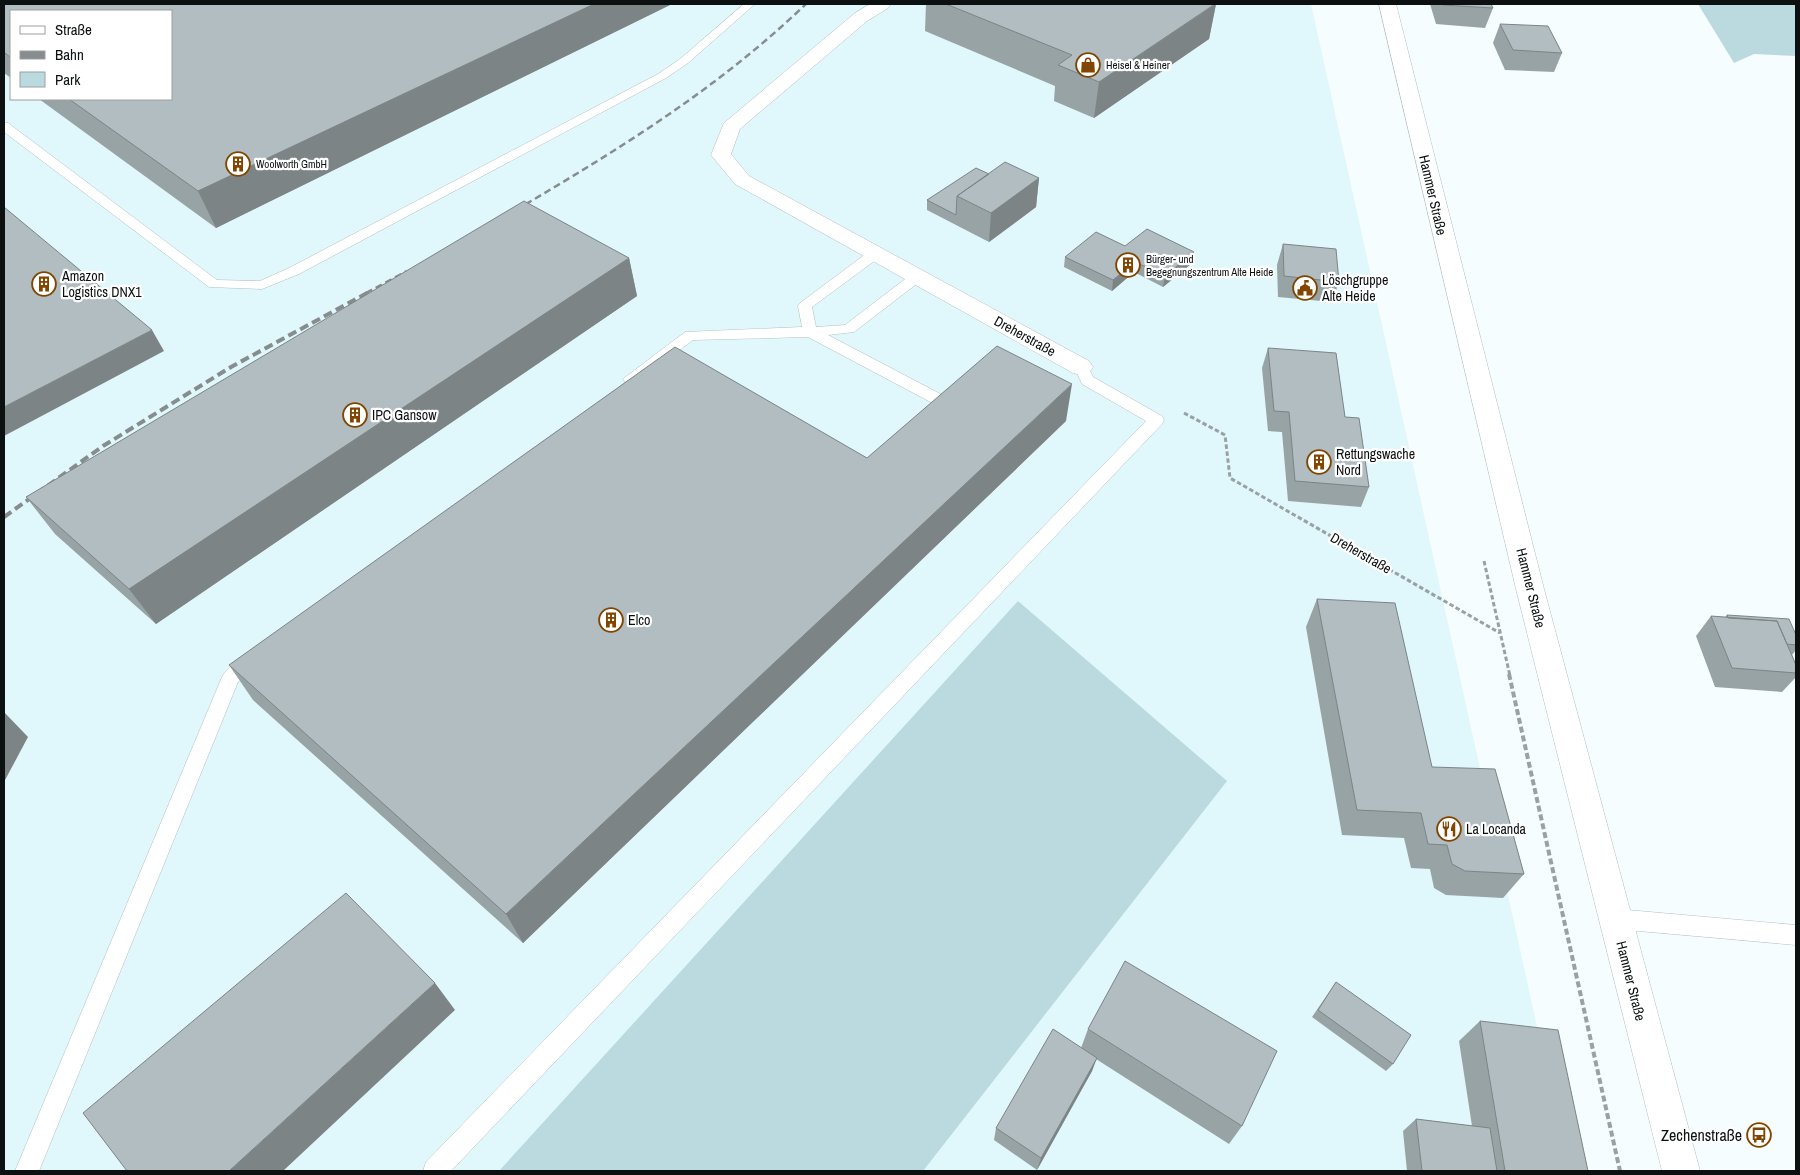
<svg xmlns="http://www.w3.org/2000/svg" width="1800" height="1175" font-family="'Archivo Narrow',sans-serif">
<rect width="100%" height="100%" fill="#f5fdfe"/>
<path fill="#e0f7fb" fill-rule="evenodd" d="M4 4H1311L1569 1171H4ZM11 11H171V99H11Z"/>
<path fill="#bbdadf" d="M1698 4H1796V56L1754 54 1734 63Z
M1018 601 1227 781 923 1171H499Z"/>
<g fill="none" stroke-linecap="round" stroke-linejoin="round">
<g stroke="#b3bfc2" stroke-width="1">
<path id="service" d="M744 4H755L688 63 666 78 299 274 262 289 209 287 4 132V122L8 123 217 280 260 281 289 268 658 74 680 59Z
M876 249 883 253 881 256 812 307 816 327 845 325 913 273H923L925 276 923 279 854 332 828 335 950 399 953 403 950 407 945 408 940 407 808 337 693 340 636 383H626L623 379 685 332 802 327 798 306 800 303 871 250Z
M1081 362 1086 363 1093 377 1162 416 1164 420 1162 424 451 1171H423L426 1162 1146 421 1082 384 1074 367 1076 363Z
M253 654 259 656 262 661 259 666 238 682 39 1171H15L222 677C227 667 242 657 253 654Z
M1616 909 1796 925V945L1616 929 1608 926 1605 919 1608 912Z"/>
</g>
<g stroke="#b3bfc2" stroke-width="1">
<path id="minor" d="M870 4H891L888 8 867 21 740 129 731 154 749 176 1089 361 1093 367 1089 373 1081 375 1073 373 735 184 711 155 724 123 855 13Z"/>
</g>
<g stroke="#b3bfc2" stroke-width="1">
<path id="secondary" d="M1379 4H1396L1544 589 1700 1171H1662L1516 589Z"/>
</g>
<path stroke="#9aa1a2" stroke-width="3" stroke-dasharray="4.5 2.5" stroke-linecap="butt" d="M1184 413 1225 435 1230 478 1500 633
M1484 561 1510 676"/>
<path stroke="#9aa1a2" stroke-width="4" stroke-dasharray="6 3" stroke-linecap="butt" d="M1509 674 1620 1171"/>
<use href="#service" fill="#fff" fill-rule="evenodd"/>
<use href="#minor" fill="#fff" fill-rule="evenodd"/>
<use href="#secondary" fill="#fff" fill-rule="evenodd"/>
<path stroke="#878d8e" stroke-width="2.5" stroke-dasharray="7 4" stroke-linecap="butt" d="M516 210C621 148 717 89 806 4
M366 293 407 271"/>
<path stroke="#878d8e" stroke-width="4" stroke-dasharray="9 4.5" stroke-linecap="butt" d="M4 517 103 446 231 367 369 292"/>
</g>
<path fill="#98a3a5" d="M4 4H672L216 228 39 99H171L11 11V78L4 73Z
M926 4H1216L1209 39 1094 118 1054 101 1055 86 925 31Z
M1430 4H1491L1493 8 1485 28 1436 24Z
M1500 24 1562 53 1554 72 1505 70 1493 43Z
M989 174 1039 178 1036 207 989 242 927 210V200Z
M1283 244 1339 282 1332 302 1278 297 1277 265Z
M1125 246 1192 263 1163 287 1134 272 1112 291 1064 267 1065 257Z
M629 258 637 296 156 624 55 534 26 497Z
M1268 348 1345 417 1369 487 1361 507 1288 501 1282 432 1268 431 1262 368Z
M1066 421 523 943 253 700 229 665 867 458Z
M1317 599 1432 767 1524 874 1503 898 1446 895 1434 888 1430 869 1411 868 1404 838 1342 835 1306 627Z
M1727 615 1796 635V650L1792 655 1796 665V677L1782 692 1715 687 1696 636 1711 616 1725 617Z
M1336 982 1393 1064 1386 1071 1312 1017Z
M1480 1021 1588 1171H1407L1403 1131 1416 1119 1472 1126 1459 1041Z
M1088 1029 1242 1126 1229 1144 1096 1059 1092 1071 1037 1170 994 1140 996 1128 1081 1048Z"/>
<path fill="#7c8486" d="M594 4H672L216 228 198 191Z
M1216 4 1209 39 1094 118 1099 82Z
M1039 178 1036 207 989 242 991 213Z
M1194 252 1192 263 1163 287 1165 276Z
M629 258 637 296 156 624 129 589Z
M1135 262 1134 272 1112 291 1113 280Z
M152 330 164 351 4 436V407Z
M1072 384 1066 421 523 943 506 914Z
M4 712 28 737 4 782Z
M435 983 455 1010 283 1171H229Z
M1097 1058 1092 1071 1037 1170 1041 1158Z"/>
<path fill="#b1bdc0" stroke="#7c8486" d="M4 4H594L198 191 69 99H171V11H11V58L4 52Z
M946 4H1215L1099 82 1058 65 1072 55Z
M1442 4H1491L1493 8 1443 5Z
M1500 24 1548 26 1562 53 1513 50Z
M1005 162 1039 178 991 213 957 196Z
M976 168 989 174 957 196 956 215 927 200Z
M524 201 629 258 129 589 26 497Z
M4 207 152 330 4 407Z
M1147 229 1194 252 1165 276 1135 262 1113 280 1065 257 1096 232 1125 246Z
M1283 244 1336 249 1339 282 1284 276Z
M997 346 1072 384 506 914 229 665 675 347 867 458Z
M1268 348 1336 353 1345 417 1359 418 1369 487 1295 481 1289 412 1274 411Z
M1317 599 1395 603 1432 767 1495 769 1524 874 1465 871 1452 864 1447 845 1428 844 1421 813 1357 810Z
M1727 615 1789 619 1796 635V645L1787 644 1777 621 1728 618Z
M1711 616 1777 621 1796 665V673L1732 668Z
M346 893 435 983 229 1171H127L83 1113Z
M1125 961 1277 1051 1242 1126 1088 1029Z
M1336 982 1411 1035 1393 1064 1318 1010Z
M1480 1021 1558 1030 1588 1171H1505Z
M1053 1029 1097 1058 1041 1158 996 1128Z
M1416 1119 1490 1128 1497 1171H1422Z"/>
<defs>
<g id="shop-ring" transform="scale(1.25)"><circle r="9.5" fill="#fff" stroke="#814500" stroke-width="1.5"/><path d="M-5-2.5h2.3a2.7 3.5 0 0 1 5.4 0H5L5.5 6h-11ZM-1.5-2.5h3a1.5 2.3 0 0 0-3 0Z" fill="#814500"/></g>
<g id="building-ring" transform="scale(1.25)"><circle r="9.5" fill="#fff" stroke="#814500" stroke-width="1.5"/><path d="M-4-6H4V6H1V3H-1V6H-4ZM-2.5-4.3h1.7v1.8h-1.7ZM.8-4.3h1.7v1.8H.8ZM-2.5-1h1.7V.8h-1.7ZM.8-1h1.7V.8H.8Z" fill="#814500"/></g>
<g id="civic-ring" transform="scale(1.25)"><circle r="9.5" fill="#fff" stroke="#814500" stroke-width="1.5"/><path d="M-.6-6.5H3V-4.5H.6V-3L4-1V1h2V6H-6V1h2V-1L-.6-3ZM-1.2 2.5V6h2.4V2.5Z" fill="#814500"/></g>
<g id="restaurant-ring" transform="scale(1.25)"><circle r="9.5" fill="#fff" stroke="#814500" stroke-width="1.5"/><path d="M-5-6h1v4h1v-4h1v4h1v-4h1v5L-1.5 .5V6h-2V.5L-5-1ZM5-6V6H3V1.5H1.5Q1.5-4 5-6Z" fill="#814500"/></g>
<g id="bus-ring" transform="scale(1.25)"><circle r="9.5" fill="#fff" stroke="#814500" stroke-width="1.5"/><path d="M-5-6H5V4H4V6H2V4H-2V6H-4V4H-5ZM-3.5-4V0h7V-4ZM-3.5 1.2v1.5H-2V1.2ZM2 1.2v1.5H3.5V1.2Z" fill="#814500"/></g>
</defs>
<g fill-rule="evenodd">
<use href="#shop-ring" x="1088" y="65"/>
<use href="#building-ring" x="238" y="164"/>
<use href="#building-ring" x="1128" y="265"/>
<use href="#building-ring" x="44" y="284"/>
<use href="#civic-ring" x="1305" y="288"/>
<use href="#building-ring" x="355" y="415"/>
<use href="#building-ring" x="1319" y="462"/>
<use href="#building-ring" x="611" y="620"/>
<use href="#restaurant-ring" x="1449" y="829"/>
<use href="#bus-ring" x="1759" y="1135"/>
</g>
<g text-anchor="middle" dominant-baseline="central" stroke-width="4.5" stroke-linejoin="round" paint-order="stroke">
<g font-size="11" fill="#0c1011" stroke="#fff" text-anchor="start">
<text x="1106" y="65">Heisel &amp; Heiner</text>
<text x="256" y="164">Woolworth GmbH</text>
<text x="1146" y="259">Bürger- und<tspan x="1146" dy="13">Begegnungszentrum Alte Heide</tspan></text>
</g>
<g font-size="14" fill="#0c1011" stroke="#fff">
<text transform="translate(1433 195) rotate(77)">Hammer Straße</text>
<text transform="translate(1025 336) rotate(29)">Dreherstraße</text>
<text transform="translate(1361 553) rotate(30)">Dreherstraße</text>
<text transform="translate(1531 588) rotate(76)">Hammer Straße</text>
<text transform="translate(1631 981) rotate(76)">Hammer Straße</text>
</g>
<g font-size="14" fill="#0c1011" stroke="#fff" text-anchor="start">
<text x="62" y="276">Amazon<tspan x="62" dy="16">Logistics DNX1</tspan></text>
<text x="1322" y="280">Löschgruppe<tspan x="1322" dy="16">Alte Heide</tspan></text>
<text x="372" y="415">IPC Gansow</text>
<text x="1336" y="454">Rettungswache<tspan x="1336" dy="16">Nord</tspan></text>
<text x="628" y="620">Elco</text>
<text x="1466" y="829">La Locanda</text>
</g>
<g font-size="16" fill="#0c1011" stroke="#fff" text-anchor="end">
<text x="1742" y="1135">Zechenstraße</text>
</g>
</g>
<rect width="1800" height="1175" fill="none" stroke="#0c1011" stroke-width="10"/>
<rect x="10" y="10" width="162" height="90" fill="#ffffff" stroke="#9e9fa0"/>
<rect x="20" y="26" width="25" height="8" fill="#ffffff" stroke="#9e9fa0"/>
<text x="55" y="35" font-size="15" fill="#0c1011">Straße</text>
<rect x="20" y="51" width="25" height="8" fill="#878d8e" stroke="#9e9fa0"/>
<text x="55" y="60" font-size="15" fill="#0c1011">Bahn</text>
<rect x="20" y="72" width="25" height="15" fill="#bbdadf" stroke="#9e9fa0"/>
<text x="55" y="85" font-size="15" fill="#0c1011">Park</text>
</svg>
